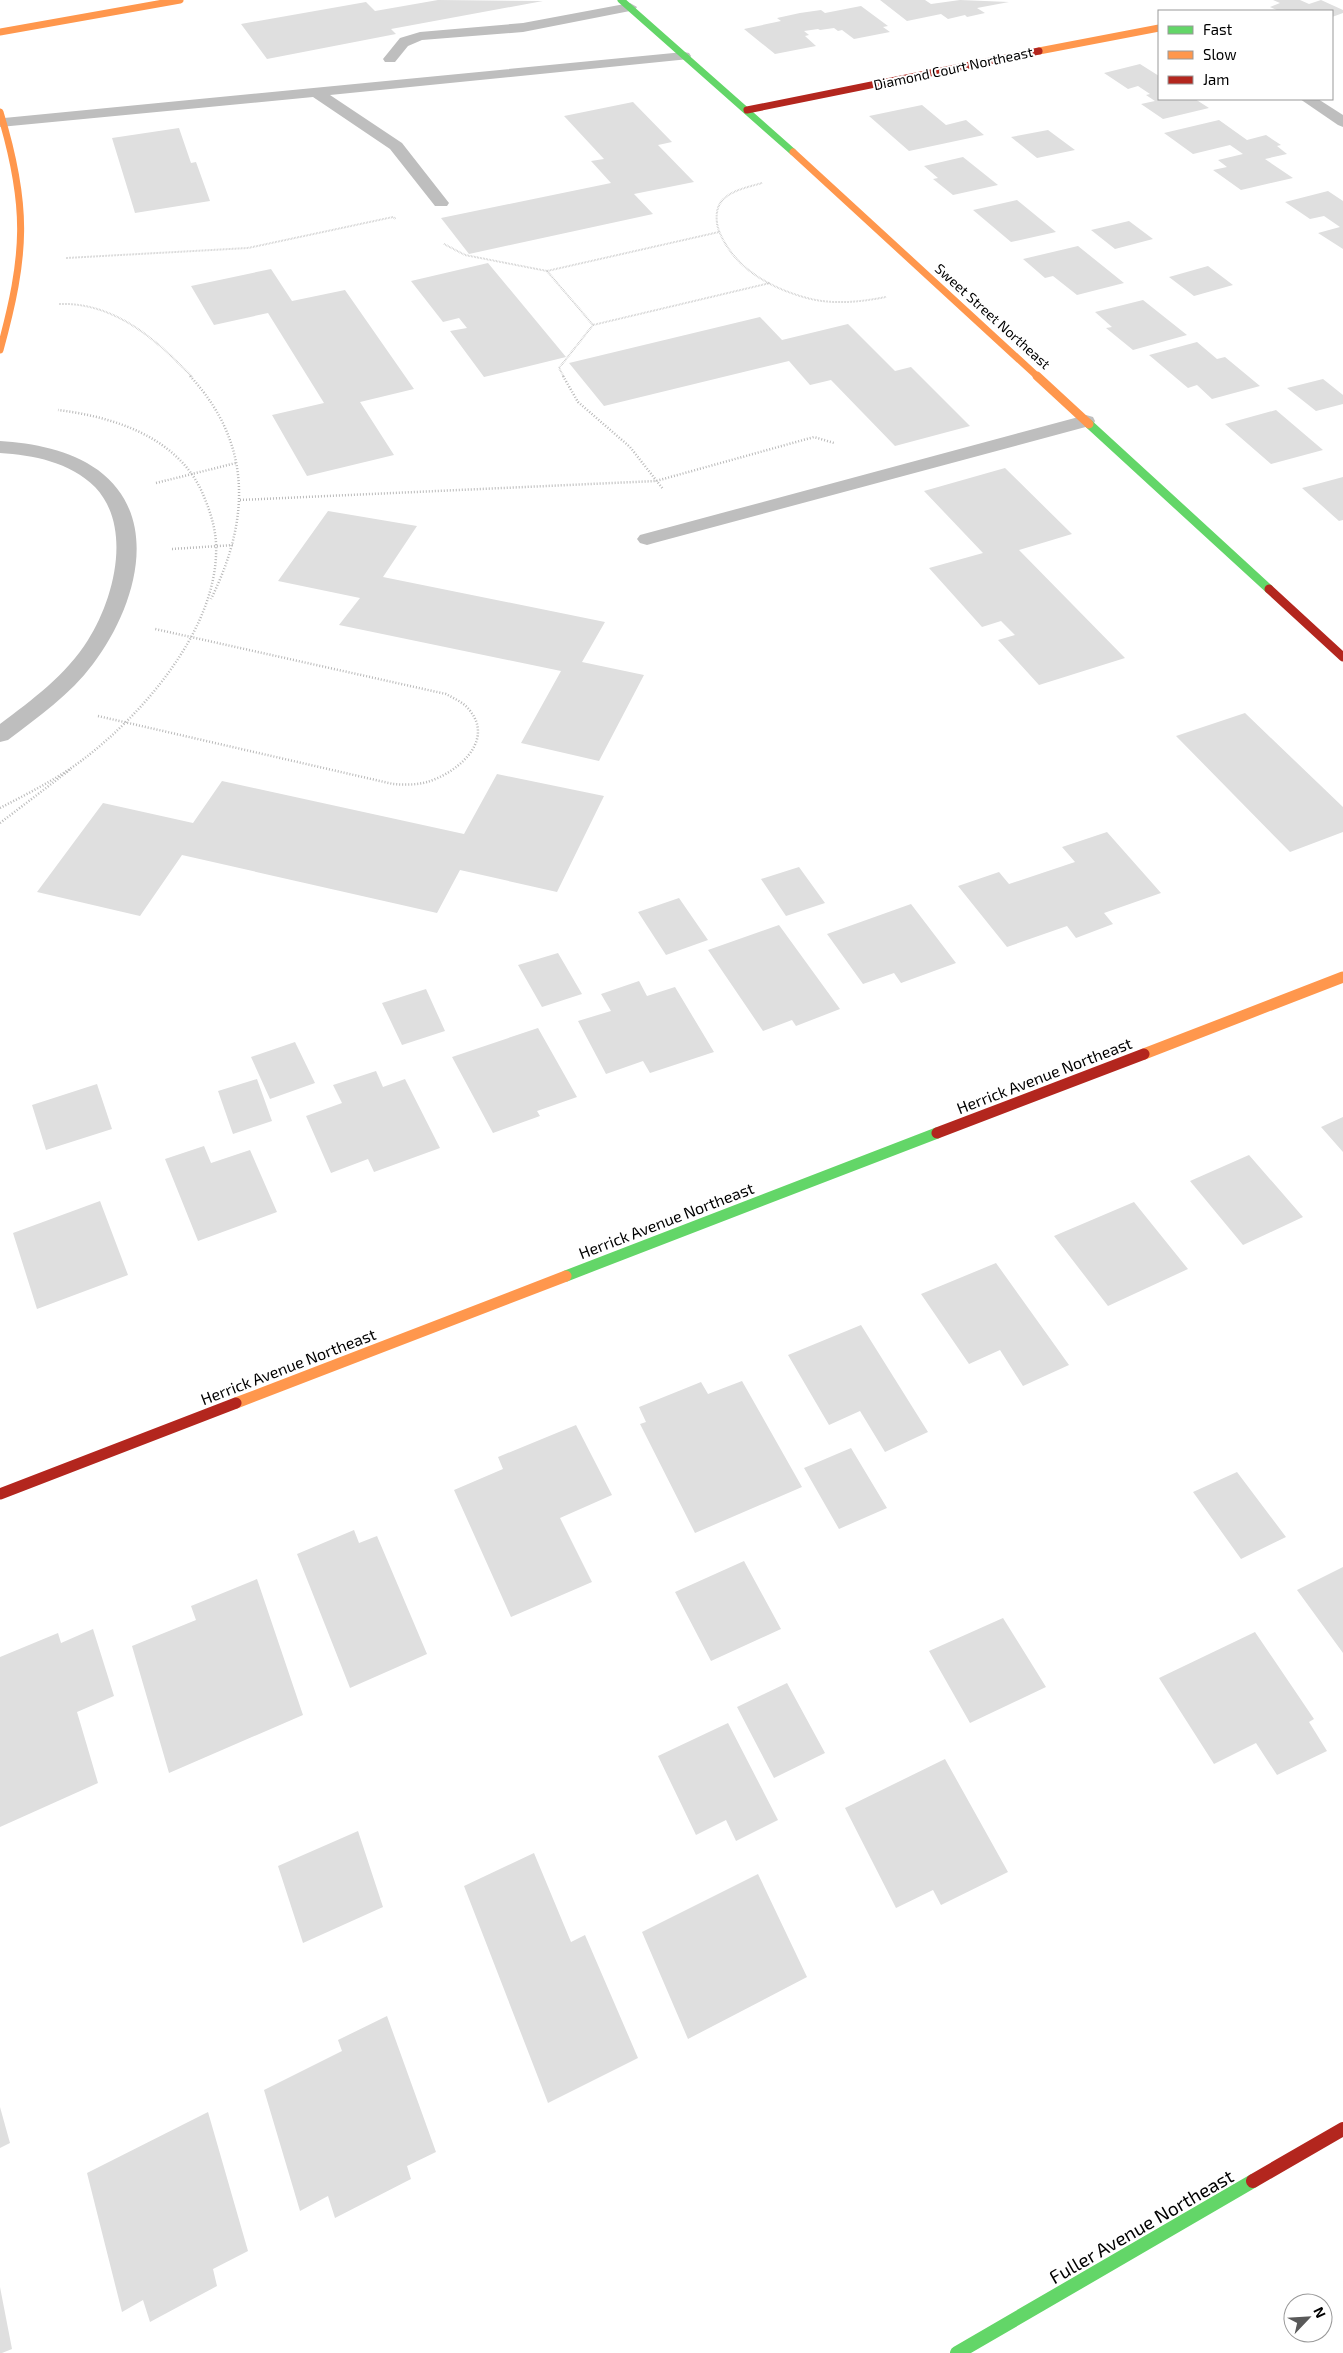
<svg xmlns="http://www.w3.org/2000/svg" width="1343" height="2353" font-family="'Exo 2',sans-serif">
<rect width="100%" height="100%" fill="#fff"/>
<path fill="#dfdfdf" d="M438 0 543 1 391 29 396 34 267 59 241 24 366 2 375 11Z
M880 0H925L931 4 960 0 1009 2 977 8 985 13 967 17 965 15 948 19 941 14 907 21Z
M1273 0H1300L1309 4 1321 0 1343 10V13L1332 17V11H1279L1270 7 1280 3Z
M861 6 888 26 883 27 890 32 854 39 842 30 838 31 834 28 820 30 818 29 804 31 809 35 805 36 816 46 775 54 744 29 781 21 777 18 800 13 821 10 825 13Z
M1140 64 1159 76V99H1195L1209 108 1163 119 1141 104 1155 101 1146 95 1150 94 1138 86 1128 89 1104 73Z
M633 102 672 142 658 145 694 182 634 194 653 214 469 254 441 218 611 183 591 161 604 159 564 116Z
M922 105 946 125 966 120 984 135 909 151 869 116Z
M1219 120 1247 140 1266 135 1281 145 1277 146 1287 154 1265 159 1293 178 1241 190 1213 170 1227 167 1218 160 1243 154 1230 145 1193 154 1164 133Z
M179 128 191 163 196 162 210 201 135 213 112 138Z
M1048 130 1075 150 1037 158 1011 137Z
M963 157 998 185 953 195 933 179 938 178 924 166Z
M1328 191 1343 201V249L1318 233 1340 227 1324 216 1310 219 1285 202Z
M1017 200 1056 232 1011 242 973 210Z
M1129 221 1153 239 1115 249 1091 230Z
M1078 246 1124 283 1077 295 1053 276 1045 278 1023 259Z
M488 263 566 357 484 377 450 331 467 328 459 318 443 322 411 281Z
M1208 266 1233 285 1194 296 1169 277Z
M271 269 292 301 345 290 414 389 360 402 394 455 307 476 272 415 324 403 268 313 214 325 191 286Z
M1143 300 1187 335 1133 350 1106 328 1112 327 1095 312Z
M760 317 782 340 848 324 895 371 911 367 970 426 895 446 831 380 810 385 789 361 604 406 569 363Z
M1197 342 1217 359 1225 357 1260 386 1212 399 1197 385 1188 388 1149 355Z
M1323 379 1343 395V404L1316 411 1287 388Z
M1276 410 1323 450 1271 464 1225 424Z
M1005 468 1072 534 1019 550 1125 658 1039 685 998 640 1015 635 1001 621 982 627 929 568 983 553 924 491Z
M1343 477V520L1339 521 1302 488Z
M328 511 417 526 383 577 605 622 582 662 644 675 599 761 521 743 561 671 339 625 360 598 278 581Z
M1245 713 1343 807V832L1290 852 1176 736Z
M497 774 604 796 557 892 460 870 437 913 182 855 140 916 37 892 103 803 193 823 222 781 464 834Z
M1107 832 1161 893 1104 913 1113 924 1076 938 1067 926 1007 947 958 886 999 872 1009 884 1075 862 1062 847Z
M799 867 825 903 786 916 761 879Z
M679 898 708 940 666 955 638 912Z
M911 904 956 963 901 983 894 973 863 984 827 934Z
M779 925 840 1009 796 1026 792 1020 763 1031 708 950Z
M558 953 582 994 542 1007 518 965Z
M639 981 647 996 675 987 714 1052 650 1073 643 1061 606 1074 578 1021 611 1011 601 994Z
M426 989 445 1031 402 1045 382 1003Z
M538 1028 577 1097 537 1111 540 1116 493 1133 452 1057Z
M295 1042 315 1083 270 1099 251 1057Z
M376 1071 383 1087 405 1079 440 1148 374 1172 368 1159 331 1173 306 1116 342 1103 333 1085Z
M257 1079 272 1121 233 1134 218 1091Z
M97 1084 112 1129 46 1150 32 1105Z
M1343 1117V1152L1321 1127Z
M204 1146 211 1163 250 1150 277 1212 198 1241 165 1159Z
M1249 1155 1303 1217 1243 1245 1190 1181Z
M100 1201 128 1275 37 1309 13 1233Z
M1134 1202 1188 1269 1108 1306 1054 1236Z
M996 1263 1069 1365 1023 1386 1000 1350 969 1364 921 1294Z
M861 1325 928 1432 885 1452 860 1411 829 1425 788 1355Z
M742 1381 802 1487 695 1533 640 1424 646 1422 639 1407 701 1382 708 1394Z
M576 1425 612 1495 560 1518 592 1582 511 1617 454 1490 503 1469 498 1457Z
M851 1448 887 1508 839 1529 804 1468Z
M1237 1472 1286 1537 1241 1559 1193 1492Z
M354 1530 359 1543 377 1536 427 1654 350 1688 297 1554Z
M744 1561 781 1629 711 1661 675 1592Z
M1343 1567V1653L1297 1590Z
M257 1579 303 1715 169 1773 132 1646 196 1620 191 1606Z
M1003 1618 1046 1687 970 1723 929 1651Z
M93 1629 114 1696 77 1712 98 1783 0 1827V1657L58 1633 61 1643Z
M1255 1632 1314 1719 1309 1722 1327 1751 1277 1775 1256 1743 1214 1764 1159 1678Z
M787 1683 825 1753 774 1778 737 1707Z
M728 1723 778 1820 736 1841 726 1820 696 1835 658 1756Z
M945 1759 1008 1872 941 1905 933 1890 896 1908 845 1808Z
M358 1831 383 1907 303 1943 278 1866Z
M534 1853 571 1942 585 1935 638 2058 548 2103 464 1886Z
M758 1874 807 1977 688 2039 642 1932Z
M387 2016 436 2152 407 2166 411 2179 335 2218 328 2196 300 2211 264 2090 342 2051 338 2040Z
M0 2107 10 2143 0 2148Z
M208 2112 248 2251 213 2269 217 2286 150 2322 143 2300 122 2312 87 2173Z
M0 2287 12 2349 2 2353H0Z"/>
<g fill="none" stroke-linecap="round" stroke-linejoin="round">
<path stroke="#b9b9b9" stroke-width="2" stroke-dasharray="0.5 1" stroke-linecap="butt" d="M762 183C749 187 730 190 721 202 715 210 716 223 719 231 734 268 770 288 807 298 833 305 860 302 886 297
M719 232 547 271 593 325 770 283
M444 244 465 255 547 271
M66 258 248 248 393 217 396 219
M59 304C114 302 156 339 192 377
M564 377 559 368 593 325"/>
<path stroke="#b9b9b9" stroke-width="2.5" stroke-dasharray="1 2" stroke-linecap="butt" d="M190 376C253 444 250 520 211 599
M563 376 578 402 630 447 663 489
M156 483 236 463
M240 500 656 481 814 437 834 443
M172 549 234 545
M98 716 393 784C404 785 416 785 427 782 455 774 494 743 471 712 465 703 455 699 446 694L155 629
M0 808C29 793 59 778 85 758 146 711 220 625 216 543 215 525 209 508 202 492 177 437 114 417 58 410
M0 823 71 769"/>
<path fill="#bebebe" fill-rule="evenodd" d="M630 3 637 7 635 10 523 32 422 40 408 46 395 62H385L383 59 400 38 420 32 523 23Z
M684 52 689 53 691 56 689 59 330 95 402 143 449 203 447 206H435L390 149 313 97 0 127V119L4 118Z
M1086 415 1093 417 1095 421 1093 425 654 543 647 545 640 543 637 539 640 535Z
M0 441C33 443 70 450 98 470 164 519 134 610 93 664 70 695 38 717 8 740L0 742V724C32 700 66 675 88 640 114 599 133 527 95 487 70 462 33 455 0 453Z"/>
<path fill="#bebebe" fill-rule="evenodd" d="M1300 99H1318L1343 115V127L1338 125Z"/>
<path stroke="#63d668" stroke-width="7" d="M621 0 793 152"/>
<path stroke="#63d668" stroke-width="9" d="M1089 424 1269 589"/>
<path stroke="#63d668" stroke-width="11" d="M566 1276 937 1133"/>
<path stroke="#63d668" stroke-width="14" d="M957 2353 1253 2181"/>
<path stroke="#ff974d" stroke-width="7" d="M0 32 180 0
M1039 51 1159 28
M0 112C29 207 26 255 0 350
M793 152 1038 377"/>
<path stroke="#ff974d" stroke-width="9" d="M1037 376 1089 424"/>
<path stroke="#ff974d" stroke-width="11" d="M1144 1054 1343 977
M236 1403 566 1276"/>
<path stroke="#b3261e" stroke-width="7" d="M747 110 1039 51"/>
<path stroke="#b3261e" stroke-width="9" d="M1269 589 1343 657"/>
<path stroke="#b3261e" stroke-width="11" d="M937 1133 1144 1054
M0 1494 236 1403"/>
<path stroke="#b3261e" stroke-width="14" d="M1253 2181 1343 2129"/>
</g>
<g text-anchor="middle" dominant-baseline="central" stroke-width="4" stroke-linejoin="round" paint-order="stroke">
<g font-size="14" fill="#000" stroke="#fff">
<text transform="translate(953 68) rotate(-12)">Diamond Court Northeast</text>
<text transform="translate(993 316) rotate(42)">Sweet Street Northeast</text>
</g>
<g font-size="16" fill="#000" stroke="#fff">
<text transform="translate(1044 1075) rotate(-21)">Herrick Avenue Northeast</text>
<text transform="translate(666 1220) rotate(-21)">Herrick Avenue Northeast</text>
<text transform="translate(288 1366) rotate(-21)">Herrick Avenue Northeast</text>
</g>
<g font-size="19" fill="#000" stroke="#fff">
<text transform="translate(1141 2226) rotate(-30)">Fuller Avenue Northeast</text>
</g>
</g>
<rect x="1158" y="10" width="175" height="90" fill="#ffffff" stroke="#999999"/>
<rect x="1168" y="26" width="25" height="8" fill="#63d668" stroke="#999999"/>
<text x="1203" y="35" font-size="15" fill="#000000">Fast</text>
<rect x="1168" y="51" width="25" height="8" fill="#ff974d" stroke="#999999"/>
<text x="1203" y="60" font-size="15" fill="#000000">Slow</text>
<rect x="1168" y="76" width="25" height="8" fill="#b3261e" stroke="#999999"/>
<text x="1203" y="85" font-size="15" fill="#000000">Jam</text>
<g transform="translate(1308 2318) rotate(65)"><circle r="24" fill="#ffffff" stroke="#999999"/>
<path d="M0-4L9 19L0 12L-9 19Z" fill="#595959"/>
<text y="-8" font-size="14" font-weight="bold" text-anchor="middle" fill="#000000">N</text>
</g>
</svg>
